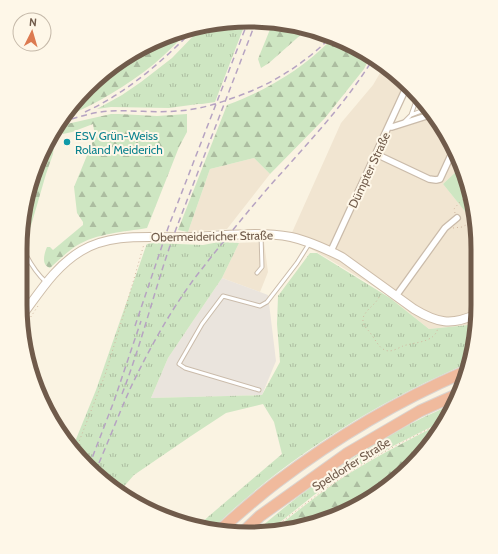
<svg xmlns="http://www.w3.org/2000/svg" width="498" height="554" font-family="Cabin,sans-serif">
<defs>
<pattern id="grass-tufts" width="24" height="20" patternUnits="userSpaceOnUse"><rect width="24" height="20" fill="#cee6c2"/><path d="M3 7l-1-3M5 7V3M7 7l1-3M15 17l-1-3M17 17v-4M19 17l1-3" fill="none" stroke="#acbda0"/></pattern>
<pattern id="forest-firs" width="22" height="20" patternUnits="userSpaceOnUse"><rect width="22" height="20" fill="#cee6c2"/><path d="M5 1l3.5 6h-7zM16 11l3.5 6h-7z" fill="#acbda0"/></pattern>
</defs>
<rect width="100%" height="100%" fill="#faf3e2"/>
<path fill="#f1e5d1" d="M383 68 408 90 394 124 432 113 460 168 443 184 472 220 477 320 468 325 429 329 383 292 327 258 290 237 341 123 373 85Z
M254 158 270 174 227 229 188 232 210 169Z
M264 242 268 272 260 292 222 278 239 243Z"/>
<path fill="#eae4dd" d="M222 278 268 295 276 361 262 395 151 398 168 358Z"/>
<path fill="url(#grass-tufts)" d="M245 24 215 102 202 104H198L169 108 111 107 97 109 122 95 141 82 172 58 202 27Z
M219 242 239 243 222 278 168 358 151 398 262 395 280 362 277 324 278 296 310 253H317L390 298 429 329 468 325 477 320 466 364C373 404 283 460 211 530H204L197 527 209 516 282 454 274 422 263 404 226 413 191 436 134 475 119 492 109 487 72 449 96 390 145 249 147 244 153 243 203 245Z
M455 403 454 406 447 419 395 445 349 471 314 495 269 531 254 533C303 490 363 448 422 418 433 413 444 408 455 403Z"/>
<path fill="url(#forest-firs)" d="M273 22H279L305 31 269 63 261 68 258 59Z
M190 28H192C179 40 167 53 154 64 127 86 97 103 66 117L110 67Z
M331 40 364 51 370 57 364 69 325 118 270 174 254 158 210 169 188 232 178 230 227 105C267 90 301 70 331 40Z
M111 114H119L157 116 187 114V132L179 147 147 228C124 232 97 233 76 246 67 252 59 260 50 268 41 265 44 254 47 247H50L53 250 83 225V222L77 213 74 187 95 136 93 124 72 132 63 134 62 131 51 134 58 126Z
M51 134 54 145 53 154 46 174 26 243 25 240 27 231 37 171Z
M444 422 431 445 389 487 308 526 272 531C298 511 323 490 350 473 381 454 412 438 444 422Z"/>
<path fill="#cee6c2" d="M460 168 470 190 472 220 443 184Z"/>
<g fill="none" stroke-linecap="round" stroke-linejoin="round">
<g stroke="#cabbaa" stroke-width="5">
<path id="service" d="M411 115 417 98
M405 121 411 115 429 108
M24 251C29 261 38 275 46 282
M257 273 262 267 261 235
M259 390 185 368 179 364 202 324 223 296 260 306 267 302 297 263 309 244"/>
</g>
<g stroke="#cabbaa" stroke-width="8">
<path id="minor" d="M389 127H392L433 114
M376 154 429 179 436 180 440 179 452 153
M331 251 406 88
M396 296 445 228 457 218"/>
</g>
<g stroke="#cdbca8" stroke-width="10">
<path id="secondary" d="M24 313C41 290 56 266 81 251 114 231 155 239 191 237 225 236 258 231 291 237 309 241 326 249 342 257L414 309C437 323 451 326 477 314"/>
</g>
<g stroke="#dad4d0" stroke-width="13">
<path id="motorway" d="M219 531C238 514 257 497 277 482 335 438 397 401 464 372
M242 533 260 516 348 453 420 411 458 394"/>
</g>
<path stroke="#d2b7a0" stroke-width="1" stroke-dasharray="1 3" stroke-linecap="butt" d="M455 213 454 209 459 203 470 193
M453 228 462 227 472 222
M24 239 35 176
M381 294C379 297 377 301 374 304 370 308 365 312 363 318 362 326 368 329 371 334 375 339 379 348 385 350 391 353 398 348 403 346 414 342 436 343 438 327
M24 327 38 306
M75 452 105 375 125 310 144 244
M270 531C296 511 321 491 349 473 379 453 413 437 446 420"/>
<use href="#service" stroke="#fff" stroke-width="3"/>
<use href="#minor" stroke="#fff" stroke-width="5.5"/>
<use href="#secondary" stroke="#fff" stroke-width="8"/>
<use href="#motorway" stroke="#f0ba9d" stroke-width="11"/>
<path stroke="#b6a3c2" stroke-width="1.5" stroke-dasharray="6 4" stroke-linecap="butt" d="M85 112C128 92 163 61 196 27
M62 122C78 117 93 112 110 111 132 110 155 113 177 111 196 110 213 105 230 99 269 86 300 67 329 39
M135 326 168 228 247 24
M25 351C36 371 45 393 49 415
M122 394C143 340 156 283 176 229L255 24
M89 466 114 401 141 321
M95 472C107 445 118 416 130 389 148 351 169 313 194 279 218 248 243 217 268 188 305 146 344 106 373 59"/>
</g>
<circle fill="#0f9aa8" stroke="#fef7e8" stroke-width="1.5" cx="67" cy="142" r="4"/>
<g text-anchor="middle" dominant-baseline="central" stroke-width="4" stroke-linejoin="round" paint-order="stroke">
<g font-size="12" fill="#0d838f" stroke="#fef7e8" text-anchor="start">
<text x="75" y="135">ESV Grün-Weiss<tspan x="75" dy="14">Roland Meiderich</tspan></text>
</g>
<g font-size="12" fill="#705b4b" stroke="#fef7e8">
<text transform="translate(369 170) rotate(-65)">Dümpter Straße</text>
<text transform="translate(212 236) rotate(-1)">Obermeidericher Straße</text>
<text transform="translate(351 464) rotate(-32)">Speldorfer Straße</text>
</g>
</g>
<path d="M0 0H498V554H0ZM249 27H249A222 222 0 0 1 471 249V305A222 222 0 0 1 249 527H249A222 222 0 0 1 27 305V249A222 222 0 0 1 249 27Z" fill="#fef7e8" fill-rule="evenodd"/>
<path fill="none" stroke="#705b4b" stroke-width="5" d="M249 27H249A222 222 0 0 1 471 249V305A222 222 0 0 1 249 527H249A222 222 0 0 1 27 305V249A222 222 0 0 1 249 27Z"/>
<g transform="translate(32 32) rotate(5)"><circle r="19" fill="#fef7e8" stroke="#c5b9a9"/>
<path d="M0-3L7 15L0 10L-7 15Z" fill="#dc7a50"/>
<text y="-6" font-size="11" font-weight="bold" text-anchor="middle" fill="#705b4b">N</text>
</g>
</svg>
